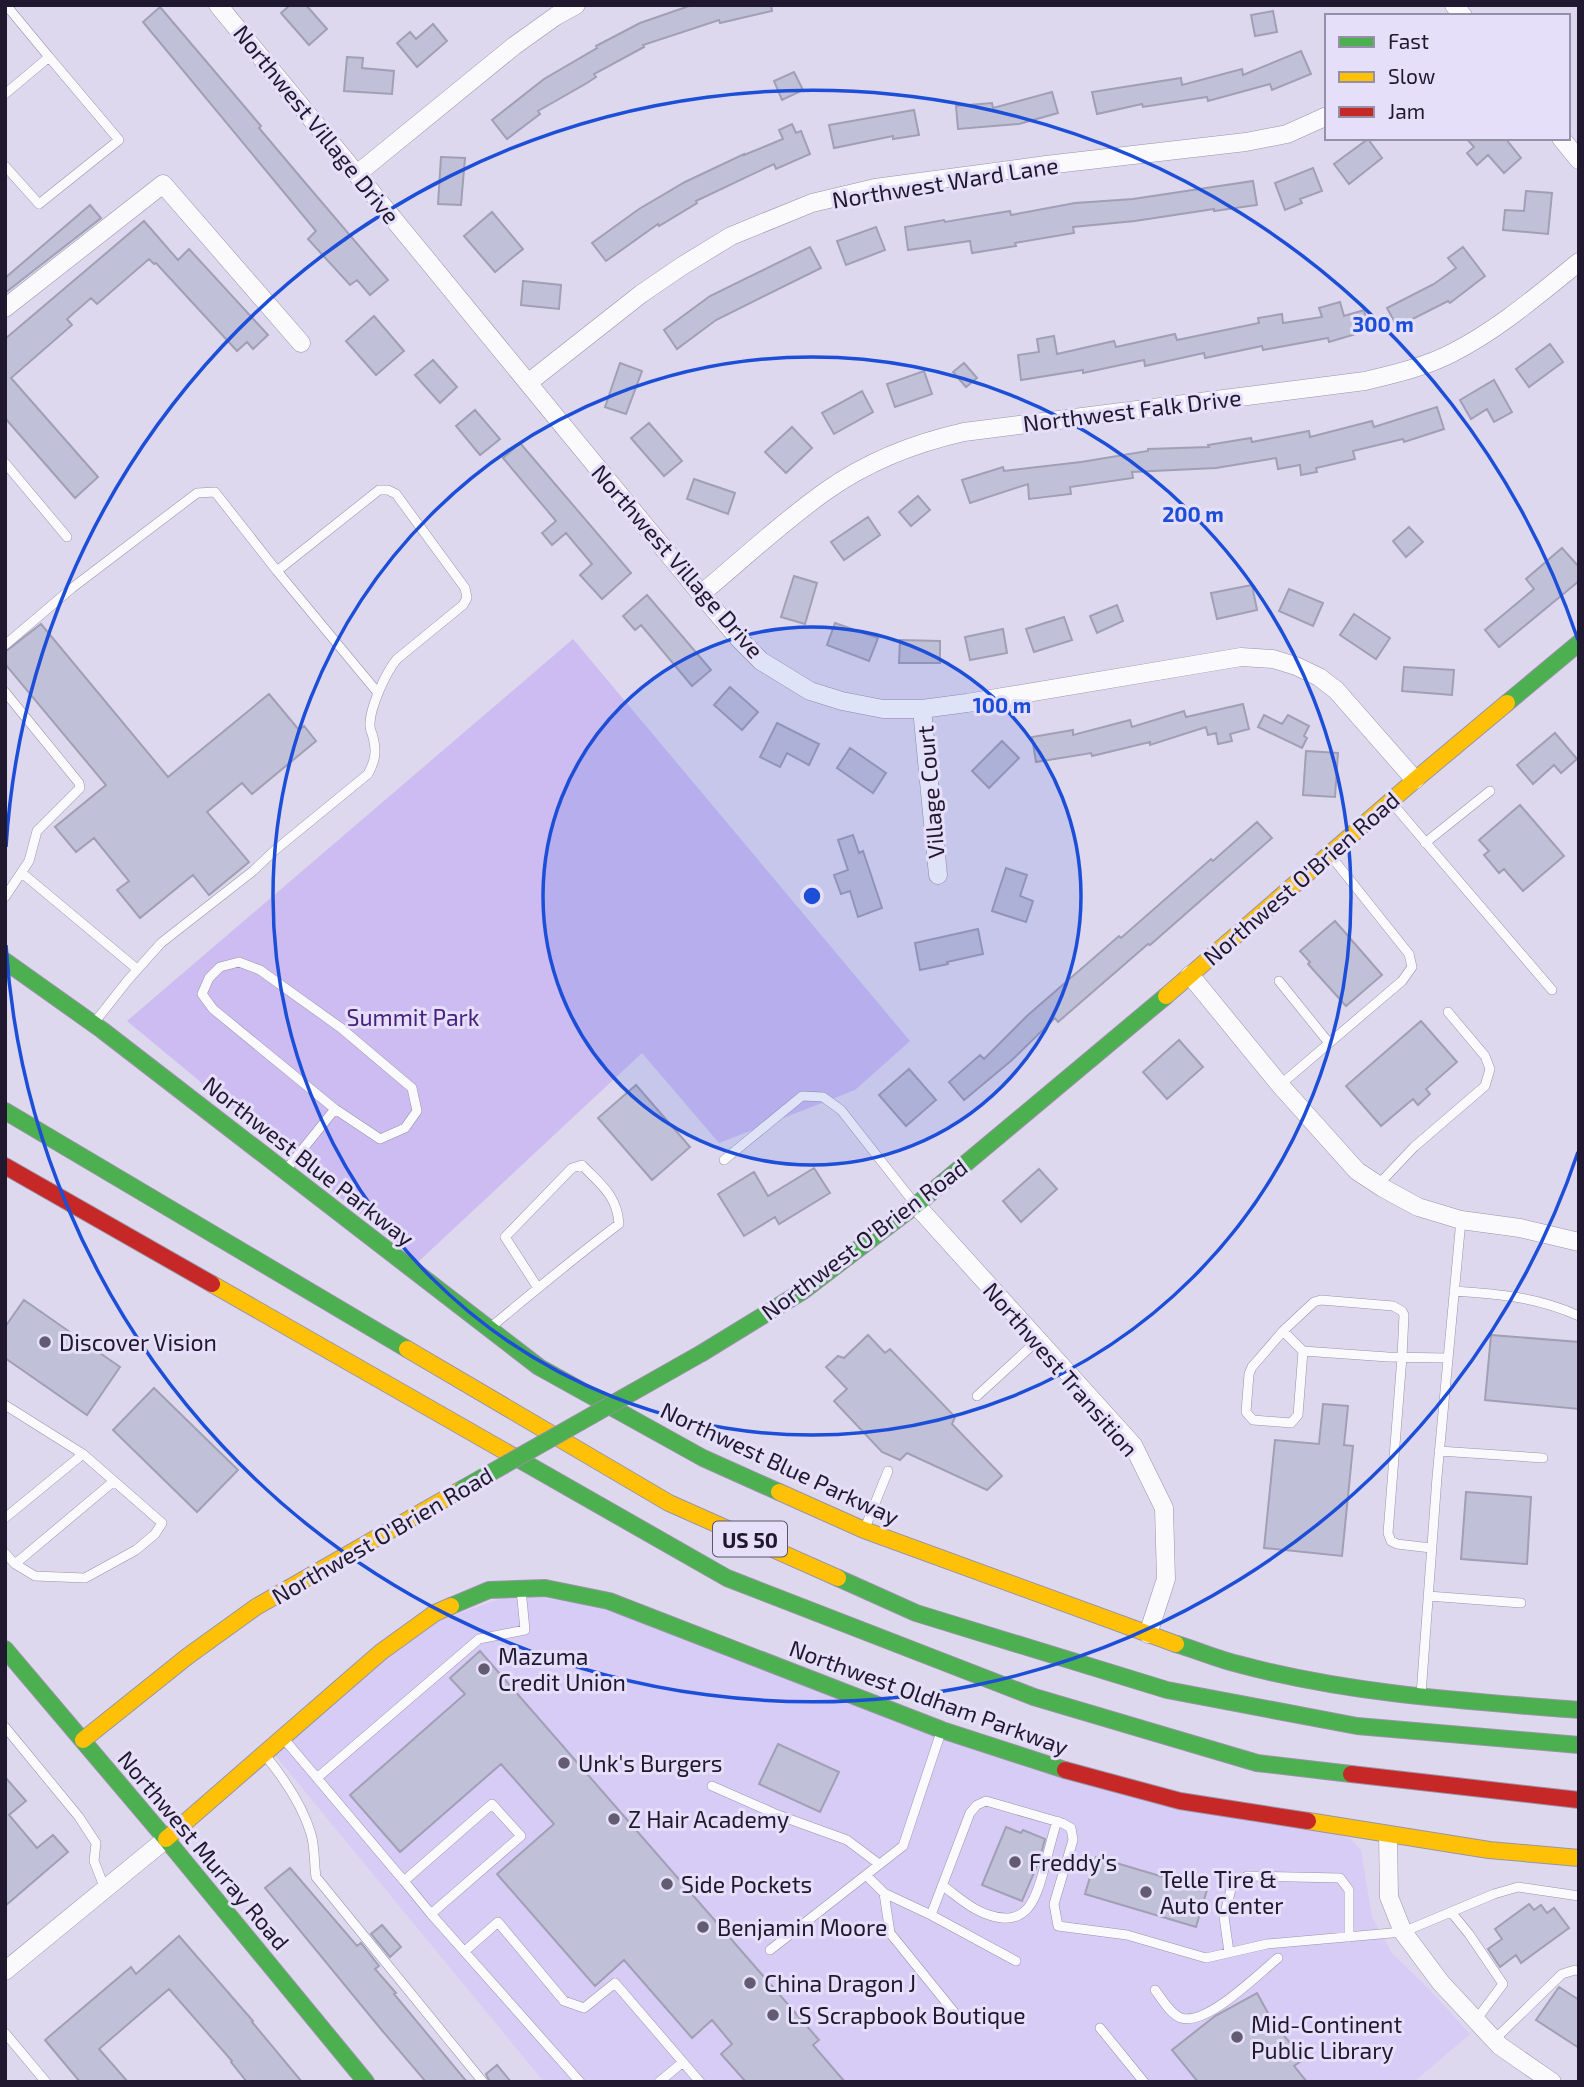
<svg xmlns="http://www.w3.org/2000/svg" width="1584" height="2087" font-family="'Exo 2',sans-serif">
<rect width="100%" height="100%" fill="#ded8ee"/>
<path fill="#d7ccf5" d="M513 1594 599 1606 994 1752 1350 1838 1361 1850 1372 1917 1392 1953 1428 1988 1470 2034 1414 2082H544L270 1749 417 1629Z"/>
<path fill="#ccbcf1" d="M573 639 910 1041 855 1090 719 1143 642 1053 418 1262 127 1021Z"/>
<path fill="#c1c0d9" stroke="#a19fb4" stroke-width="2" d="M290 5H306L327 29 309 45 281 13Z
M692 5H771L772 11 720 23 719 20 643 45 644 47 594 74 596 77 587 83 538 111 540 114 507 139 492 120 544 79 597 48 596 46 640 23Z
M160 7 261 126 259 128 302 179 388 280 370 295 357 280 350 285 308 239 316 231 143 22Z
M1273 11 1277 32 1255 36 1251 15Z
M433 24 447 41 417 67 397 43 410 32 416 39Z
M1301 51 1311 74 1272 90 1270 84 1208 101 1207 97 1143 107 1142 104 1097 114 1092 92 1181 78 1182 85 1242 69 1243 75Z
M347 57 363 58 362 68 394 71 392 94 344 91Z
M794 72 803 90 782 100 774 81Z
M1052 92 1058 113 1019 124 958 129 956 106 992 103 993 108Z
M914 110 919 135 893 139V136L834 148 829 125Z
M792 124 796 133 801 131 810 154 776 169 774 164 696 201 697 203 659 226 658 224 606 261 592 243 639 209 685 182 744 154V155L783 139 779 130Z
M1466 138H1505L1521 158 1504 173 1488 155 1477 165 1467 153 1474 147Z
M1368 139 1382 158 1349 184 1334 164Z
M441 157 465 158 461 205 438 204Z
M1313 168 1322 191 1300 199 1302 203 1285 210 1275 183Z
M1253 181 1257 205 1214 211V209L1135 221 1073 227 1074 233 1015 243 1016 246 972 253 970 241 908 250 905 227 944 220 945 222 1010 211 1011 215 1075 203 1133 199Z
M1526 191 1552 193 1548 234 1503 230 1505 210 1524 211Z
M90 205 101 218 5 293V278Z
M492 212 523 249 495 272 464 236Z
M144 221 178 260 189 249 268 335 253 349 247 342 237 351 156 263 154 264 149 259 97 304 91 298 67 319 72 325 11 378 98 477 75 498 5 418V339Z
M876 227 885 250 846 265 837 241Z
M810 247 821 268 716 320 677 349 664 330 710 296Z
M1463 247 1485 276 1450 303 1448 301 1397 327 1387 308 1434 284 1456 268 1448 258Z
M523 281 561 285 559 309 521 305Z
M1340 302 1344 316 1364 310 1369 330 1329 342 1328 338 1263 350 1262 346 1205 358 1204 353 1145 366 1144 360 1083 373V370L1021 380 1018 355 1039 352 1037 339 1054 336 1057 354 1114 341 1116 347 1175 334 1177 340 1259 323 1258 318 1282 314 1283 323 1322 317 1319 308Z
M374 316 404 351 376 375 346 341Z
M1550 344 1563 362 1529 387 1516 369Z
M433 360 457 387 440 403 415 375Z
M620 363 642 371 626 414 605 407Z
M964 363 977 378 966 387 953 372Z
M924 371 932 394 895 407 887 384Z
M1494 380 1512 412 1494 422 1487 409 1471 419 1460 400Z
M862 391 873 412 834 434 822 413Z
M1437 407 1444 429 1404 442 1403 439 1353 451 1355 459 1316 468 1317 472 1301 475 1300 465 1278 469 1276 458 1216 468 1132 472 1133 478 1070 487 1071 494 1029 499 1028 484 970 503 962 480 1003 467 1004 471 1081 462 1148 451V449L1209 447 1208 445 1251 438 1252 442 1309 431 1310 437 1372 421 1374 427Z
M475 410 500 439 480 455 456 426Z
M649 423 682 461 664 476 631 438Z
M792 427 812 448 786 473 765 452Z
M520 443 631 573 602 599 580 575 592 564 566 533 552 545 542 533 556 521 503 458Z
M694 479 735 493 728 514 687 499Z
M918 496 930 510 911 526 899 512Z
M868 517 880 535 844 560 831 542Z
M1409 527 1423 542 1406 557 1393 541Z
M1562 548 1579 567V581L1499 647 1485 630 1534 589 1526 579Z
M794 576 817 583 805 624 781 617Z
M1252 585 1257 610 1217 619 1211 593Z
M1289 589 1323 603 1313 626 1279 611Z
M647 595 711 670 692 686 641 625 635 630 623 616Z
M1117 605 1123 621 1097 633 1090 616Z
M1354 614 1390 638 1376 659 1340 635Z
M1064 617 1072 640 1034 652 1026 629Z
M835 623 878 638 869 661 827 645Z
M41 624 168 777 269 694 299 730 304 726 316 741 252 794 242 783 207 812 249 862 209 895 193 875 140 918 117 890 129 881 94 838 76 852 55 827 106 785 5 664V652Z
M1003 629 1007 653 970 660 965 637Z
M900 640 940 641V663H899Z
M1404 667 1454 670 1452 695 1402 691Z
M730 687 758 712 742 730 714 705Z
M1243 704 1249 729 1230 734 1232 741 1218 744 1216 733 1208 735 1206 727 1150 745V742L1092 756 1091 753 1036 762 1032 737 1073 730V735L1130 720 1132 727 1184 711 1186 717Z
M1264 715 1282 724 1288 715 1309 726 1304 736 1307 738 1302 748 1258 727Z
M777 723 819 744 809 765 787 753 780 767 760 757Z
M1555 733 1577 759 1561 773 1554 765 1533 784 1517 765Z
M1002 741 1019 758 989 788 972 771Z
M850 748 886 773 873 793 837 768Z
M1306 751 1338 753 1335 797 1303 795Z
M1520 805 1564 856 1523 891 1504 869 1499 873 1484 855 1489 851 1479 840Z
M1257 822 1272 838 1150 945 1148 944 1058 1022 1055 1018 1012 1060 964 1100 949 1082 980 1055 984 1059 1028 1015 1119 936 1121 938 1211 859 1213 861Z
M853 835 859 853 863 851 882 908 858 917 850 891 841 894 834 875 848 870 838 840Z
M1006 868 1027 875 1020 896 1033 901 1026 922 992 911Z
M1335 921 1382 975 1346 1006 1308 964 1310 962 1300 951Z
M978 929 983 954 947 962 948 964 920 970 915 943Z
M1421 1021 1457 1062 1426 1089 1430 1094 1418 1105 1413 1099 1381 1126 1346 1086Z
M1179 1040 1203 1067 1167 1099 1143 1072Z
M909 1069 936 1100 906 1126 879 1095Z
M636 1085 690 1147 652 1180 598 1118Z
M814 1168 830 1193 779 1224 775 1217 744 1236 718 1194 754 1172 768 1196Z
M1039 1169 1057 1189 1021 1222 1003 1201Z
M24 1300 120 1367 87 1415 5 1358V1327Z
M868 1335 885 1353 890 1349 955 1417 952 1424 1002 1476 987 1490 907 1453 900 1460 882 1452 834 1401 847 1389 826 1367 838 1356 844 1358Z
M1491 1335 1579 1342V1409L1485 1400Z
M154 1388 238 1470 197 1512 113 1430Z
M1323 1404 1348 1406 1344 1445 1353 1446 1342 1556 1264 1548 1275 1440 1319 1444Z
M1466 1492 1531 1497 1527 1564 1461 1559Z
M480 1651 819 2040 813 2045 845 2082H746L721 2054 732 2044 712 2020 692 2038 624 1960 595 1986 497 1874 554 1824 501 1764 400 1852 350 1795 465 1694 450 1678Z
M778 1744 839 1772 820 1812 759 1784Z
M5 1777 26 1801 9 1815 37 1848 53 1835 68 1852 5 1906Z
M1006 1827 1021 1833 1023 1830 1045 1839 1039 1861 1022 1901 982 1885Z
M1096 1857 1207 1890 1196 1927 1085 1894Z
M290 1868 357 1946 361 1943 379 1966 375 1969 396 1993 394 1994 467 2082H426L380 2028 265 1888Z
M1529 1904 1534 1910 1541 1905 1547 1913 1554 1908 1569 1928 1521 1963 1516 1955 1500 1967 1488 1949 1502 1939 1495 1929Z
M382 1925 401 1947 390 1957 371 1934Z
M179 1936 253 2021 252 2022 302 2082H247L231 2062 232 2061 169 1989 99 2049 128 2082H80L45 2040 131 1967 136 1974Z
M1559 1987 1579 2000V2048L1536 2020Z
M1257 1993 1274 2024 1304 2059 1294 2066 1307 2082H1198L1172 2050 1215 2016Z
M497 2065 511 2082H490L486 2074Z"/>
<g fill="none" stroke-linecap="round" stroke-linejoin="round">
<g stroke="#9993a7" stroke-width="10">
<path id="lane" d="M5 94 49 57 6 5
M5 166 39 204 119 140 49 57
M5 463 67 537
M5 645 72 588 197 493 215 492 277 571
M5 692 79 783 80 788 37 831 29 861 5 897
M1392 803 1552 990
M1425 843 1490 791
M22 873 137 969
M1279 981 1329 1043
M94 1023 128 980 161 943 253 871 274 851 368 774C375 761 377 752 373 737 372 733 370 730 370 726 369 709 386 672 397 659L463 605 467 598 465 588 396 494 388 490H379L277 571 378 693
M1280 1085 1402 981 1412 967 1409 954 1330 855
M724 1160 802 1096 823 1097 841 1110 915 1204
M286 1170 335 1109 380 1139 405 1128 417 1111 412 1088 341 1028 260 970 239 962 220 967 209 978 202 994 213 1009 335 1109
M1378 1185 1414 1147 1485 1086 1490 1069 1485 1056 1448 1012
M1454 1291C1499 1294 1537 1297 1579 1316
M491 1327C533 1292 575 1257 619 1224 617 1195 601 1185 582 1165L572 1168 505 1237 538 1288
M1283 1331 1314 1302 1321 1300 1393 1306 1402 1311 1404 1315 1402 1357 1388 1533 1391 1541 1397 1544 1431 1548
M1303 1351 1283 1331 1252 1367 1249 1374 1246 1412 1253 1420 1291 1423 1298 1415 1303 1351 1388 1357 1448 1358
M977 1396 1038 1340
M5 1405 83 1454 5 1518
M1439 1451 1543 1458
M865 1528 888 1471
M5 1553 15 1564 35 1576 85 1578 136 1550 155 1534 162 1523 83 1454
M15 1564 114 1481
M1428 1596 1521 1603
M1421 1695 1437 1477 1461 1220
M5 1727 79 1817 96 1843 94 1861 105 1889
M284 1739 317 1778 479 1639 525 1630 521 1589
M264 1754C284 1778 302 1804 311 1834 315 1847 314 1864 316 1877L483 2082
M317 1778 404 1881 492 1804 521 1836 431 1914 580 2082
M712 1786 778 1815 847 1840 879 1864
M866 1875 884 1893 931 1915 1016 1961
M404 1881 431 1914
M943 1886C957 1896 972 1910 989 1915 1027 1928 1036 1899 1044 1869 1048 1853 1052 1837 1057 1821
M884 1893 890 1933 954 2012
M1451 1912 1469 1934 1503 1984 1476 2020
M931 1915 970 1813 977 1805 986 1801 1062 1823 1071 1828 1073 1840 1054 1904 1058 1926 1127 1935 1206 1958 1267 1944 1403 1932 1494 1894 1518 1887 1579 1896
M770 1950 903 1846 941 1732
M465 1951 498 1922 564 2001 584 2008 615 1983 700 2082
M1229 1952 1224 1917 1232 1885 1247 1876 1340 1878 1349 1890V1937
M1155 1990C1162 1999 1170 2014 1181 2018 1207 2026 1258 1974 1278 1958
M1100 2028 1144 2082
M5 2033 46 2082
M1494 2040 1562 1974 1575 1970 1579 1971
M659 2082 683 2062"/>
</g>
<g stroke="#9993a7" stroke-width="19">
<path id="street" d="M218 5 701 594 740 640 761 661 810 691 842 701 883 709H922L967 703 1241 657 1273 659 1296 666 1319 677 1336 690 1415 780
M1454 5 1463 16
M1561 138 1579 160
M357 174 514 46 556 16 576 5
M5 308 163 184 301 343
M528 383 641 294 682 266 731 236 812 203 875 188 1046 165 1246 142 1287 134 1327 116
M701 594C743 559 782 522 826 491 867 462 915 443 964 432L1365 381C1394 374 1425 367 1452 353 1499 329 1538 295 1579 262
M922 709 938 875
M1190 975 1280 1085 1357 1171 1383 1188 1418 1207 1461 1220 1520 1228 1579 1242
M916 1205 1133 1445 1164 1508 1166 1579 1148 1634
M1388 1835 1389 1897 1403 1932 1441 1983 1500 2046 1552 2082
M5 1971 166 1839"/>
</g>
<g stroke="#9993a7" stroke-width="18">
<path id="fast" d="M1507 703 1579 643
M5 961 102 1030 539 1367 703 1458 779 1492
M5 1111 407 1349
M702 1353 803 1291 916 1205 1166 996
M513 1456 727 1578 1034 1697 1257 1763 1351 1774
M838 1578 916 1613 1167 1690 1357 1726 1579 1745
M451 1606 489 1590 545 1588 609 1601 942 1730 1065 1770
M1176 1644C1197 1650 1217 1659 1238 1664 1349 1694 1465 1701 1579 1710
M5 1649 166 1839 366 2082"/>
</g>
<g stroke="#9993a7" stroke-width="18">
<path id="slow" d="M1166 996 1415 780 1507 703
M212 1284 513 1456
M407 1349 669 1503 838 1578
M779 1492 864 1530 1176 1644
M83 1740 188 1656 256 1607 462 1489
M1308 1821 1489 1850 1579 1858
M166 1839 381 1652 435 1613 451 1606"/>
</g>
<g stroke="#9993a7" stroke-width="18">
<path id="jam" d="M5 1166 212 1284
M1065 1770 1180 1801 1308 1821
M1351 1774 1579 1800"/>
</g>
<use href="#lane" stroke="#faf9fc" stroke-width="9"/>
<use href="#street" stroke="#faf9fc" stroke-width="18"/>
<use href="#fast" stroke="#4caf50" stroke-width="16"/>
<use href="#slow" stroke="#ffc107" stroke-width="16"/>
<use href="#jam" stroke="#c62828" stroke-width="16"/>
<g stroke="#9993a7" stroke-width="18" stroke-linecap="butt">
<path id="fast-bridge" d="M462 1489 702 1353"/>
</g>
<use href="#fast-bridge" stroke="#4caf50" stroke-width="16"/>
</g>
<circle cx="812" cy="896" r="269" fill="#1d4ed8" fill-opacity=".12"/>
<g fill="none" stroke="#1d4ed8" stroke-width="3.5">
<circle cx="812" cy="896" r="269"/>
<circle cx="812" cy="896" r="539"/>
<path d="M1578 1152A808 808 0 0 1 6 945M6 847A808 808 0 0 1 1578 640"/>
</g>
<g fill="#625b71" stroke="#e6dff9" stroke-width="2.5">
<circle cx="45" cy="1342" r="7"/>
<circle cx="484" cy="1669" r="7"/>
<circle cx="564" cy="1763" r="7"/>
<circle cx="614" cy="1819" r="7"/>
<circle cx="1015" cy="1862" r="7"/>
<circle cx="667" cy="1884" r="7"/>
<circle cx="1146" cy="1892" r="7"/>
<circle cx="703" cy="1927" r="7"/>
<circle cx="750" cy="1983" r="7"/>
<circle cx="773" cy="2015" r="7"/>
<circle cx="1237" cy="2037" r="7"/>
</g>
<g text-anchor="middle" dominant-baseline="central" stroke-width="6" stroke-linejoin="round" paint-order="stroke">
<rect fill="#e6dff9" stroke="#5b546b" stroke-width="2" x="713" y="1521.5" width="74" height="35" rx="5"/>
<g font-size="21" font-weight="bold" fill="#1f182e">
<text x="750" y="1539">US 50</text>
</g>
<g font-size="23" fill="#1f182e" stroke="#e6dff9">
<text transform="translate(317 124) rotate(51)">Northwest Village Drive</text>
<text transform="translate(945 182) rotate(-9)">Northwest Ward Lane</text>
<text transform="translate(1132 410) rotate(-7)">Northwest Falk Drive</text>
<text transform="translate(678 561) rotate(49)">Northwest Village Drive</text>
<text transform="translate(930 792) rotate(-95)">Village Court</text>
<text transform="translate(1301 878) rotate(-41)">Northwest O'Brien Road</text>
<text transform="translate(309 1161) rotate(38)">Northwest Blue Parkway</text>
<text transform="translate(864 1239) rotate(-37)">Northwest O'Brien Road</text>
<text transform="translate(1061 1369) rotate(49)">Northwest Transition</text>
<text transform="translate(780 1463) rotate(25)">Northwest Blue Parkway</text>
<text transform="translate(382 1535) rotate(-30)">Northwest O'Brien Road</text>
<text transform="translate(929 1697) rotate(20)">Northwest Oldham Parkway</text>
<text transform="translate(204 1850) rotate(50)">Northwest Murray Road</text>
</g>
<g font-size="23" fill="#48207e" stroke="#e6dff9">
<text x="413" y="1017">Summit Park</text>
</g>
<g font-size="23" fill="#1f182e" stroke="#e6dff9" text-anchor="start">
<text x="59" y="1342">Discover Vision</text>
<text x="498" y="1656">Mazuma<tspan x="498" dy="26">Credit Union</tspan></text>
<text x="578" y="1763">Unk's Burgers</text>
<text x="628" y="1819">Z Hair Academy</text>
<text x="1029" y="1862">Freddy's</text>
<text x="1160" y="1879">Telle Tire &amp;<tspan x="1160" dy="26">Auto Center</tspan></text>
<text x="681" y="1884">Side Pockets</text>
<text x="717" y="1927">Benjamin Moore</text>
<text x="764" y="1983">China Dragon J</text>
<text x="787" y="2015">LS Scrapbook Boutique</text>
<text x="1251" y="2024">Mid-Continent<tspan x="1251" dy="26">Public Library</tspan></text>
</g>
</g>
<circle cx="812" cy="896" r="10" fill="#1d4ed8" stroke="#e6dff9" stroke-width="3.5"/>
<g font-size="21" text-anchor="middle" font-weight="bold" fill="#1d4ed8" stroke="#e6dff9" stroke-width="6" stroke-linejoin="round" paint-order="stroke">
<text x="1383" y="332">300 m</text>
<text x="1193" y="522">200 m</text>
<text x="1002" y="713">100 m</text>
</g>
<rect width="1584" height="2087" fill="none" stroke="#1f182e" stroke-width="14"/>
<rect x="1325" y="14" width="245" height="126" fill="#e6dff9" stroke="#968fa8" stroke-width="2"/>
<rect x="1339" y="37" width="35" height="10" fill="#4caf50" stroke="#968fa8" stroke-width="2"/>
<text x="1388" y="49" font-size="21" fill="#1f182e">Fast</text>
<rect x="1339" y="72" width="35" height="10" fill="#ffc107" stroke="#968fa8" stroke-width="2"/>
<text x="1388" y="84" font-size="21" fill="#1f182e">Slow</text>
<rect x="1339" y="107" width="35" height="10" fill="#c62828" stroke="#968fa8" stroke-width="2"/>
<text x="1388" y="119" font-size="21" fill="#1f182e">Jam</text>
</svg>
